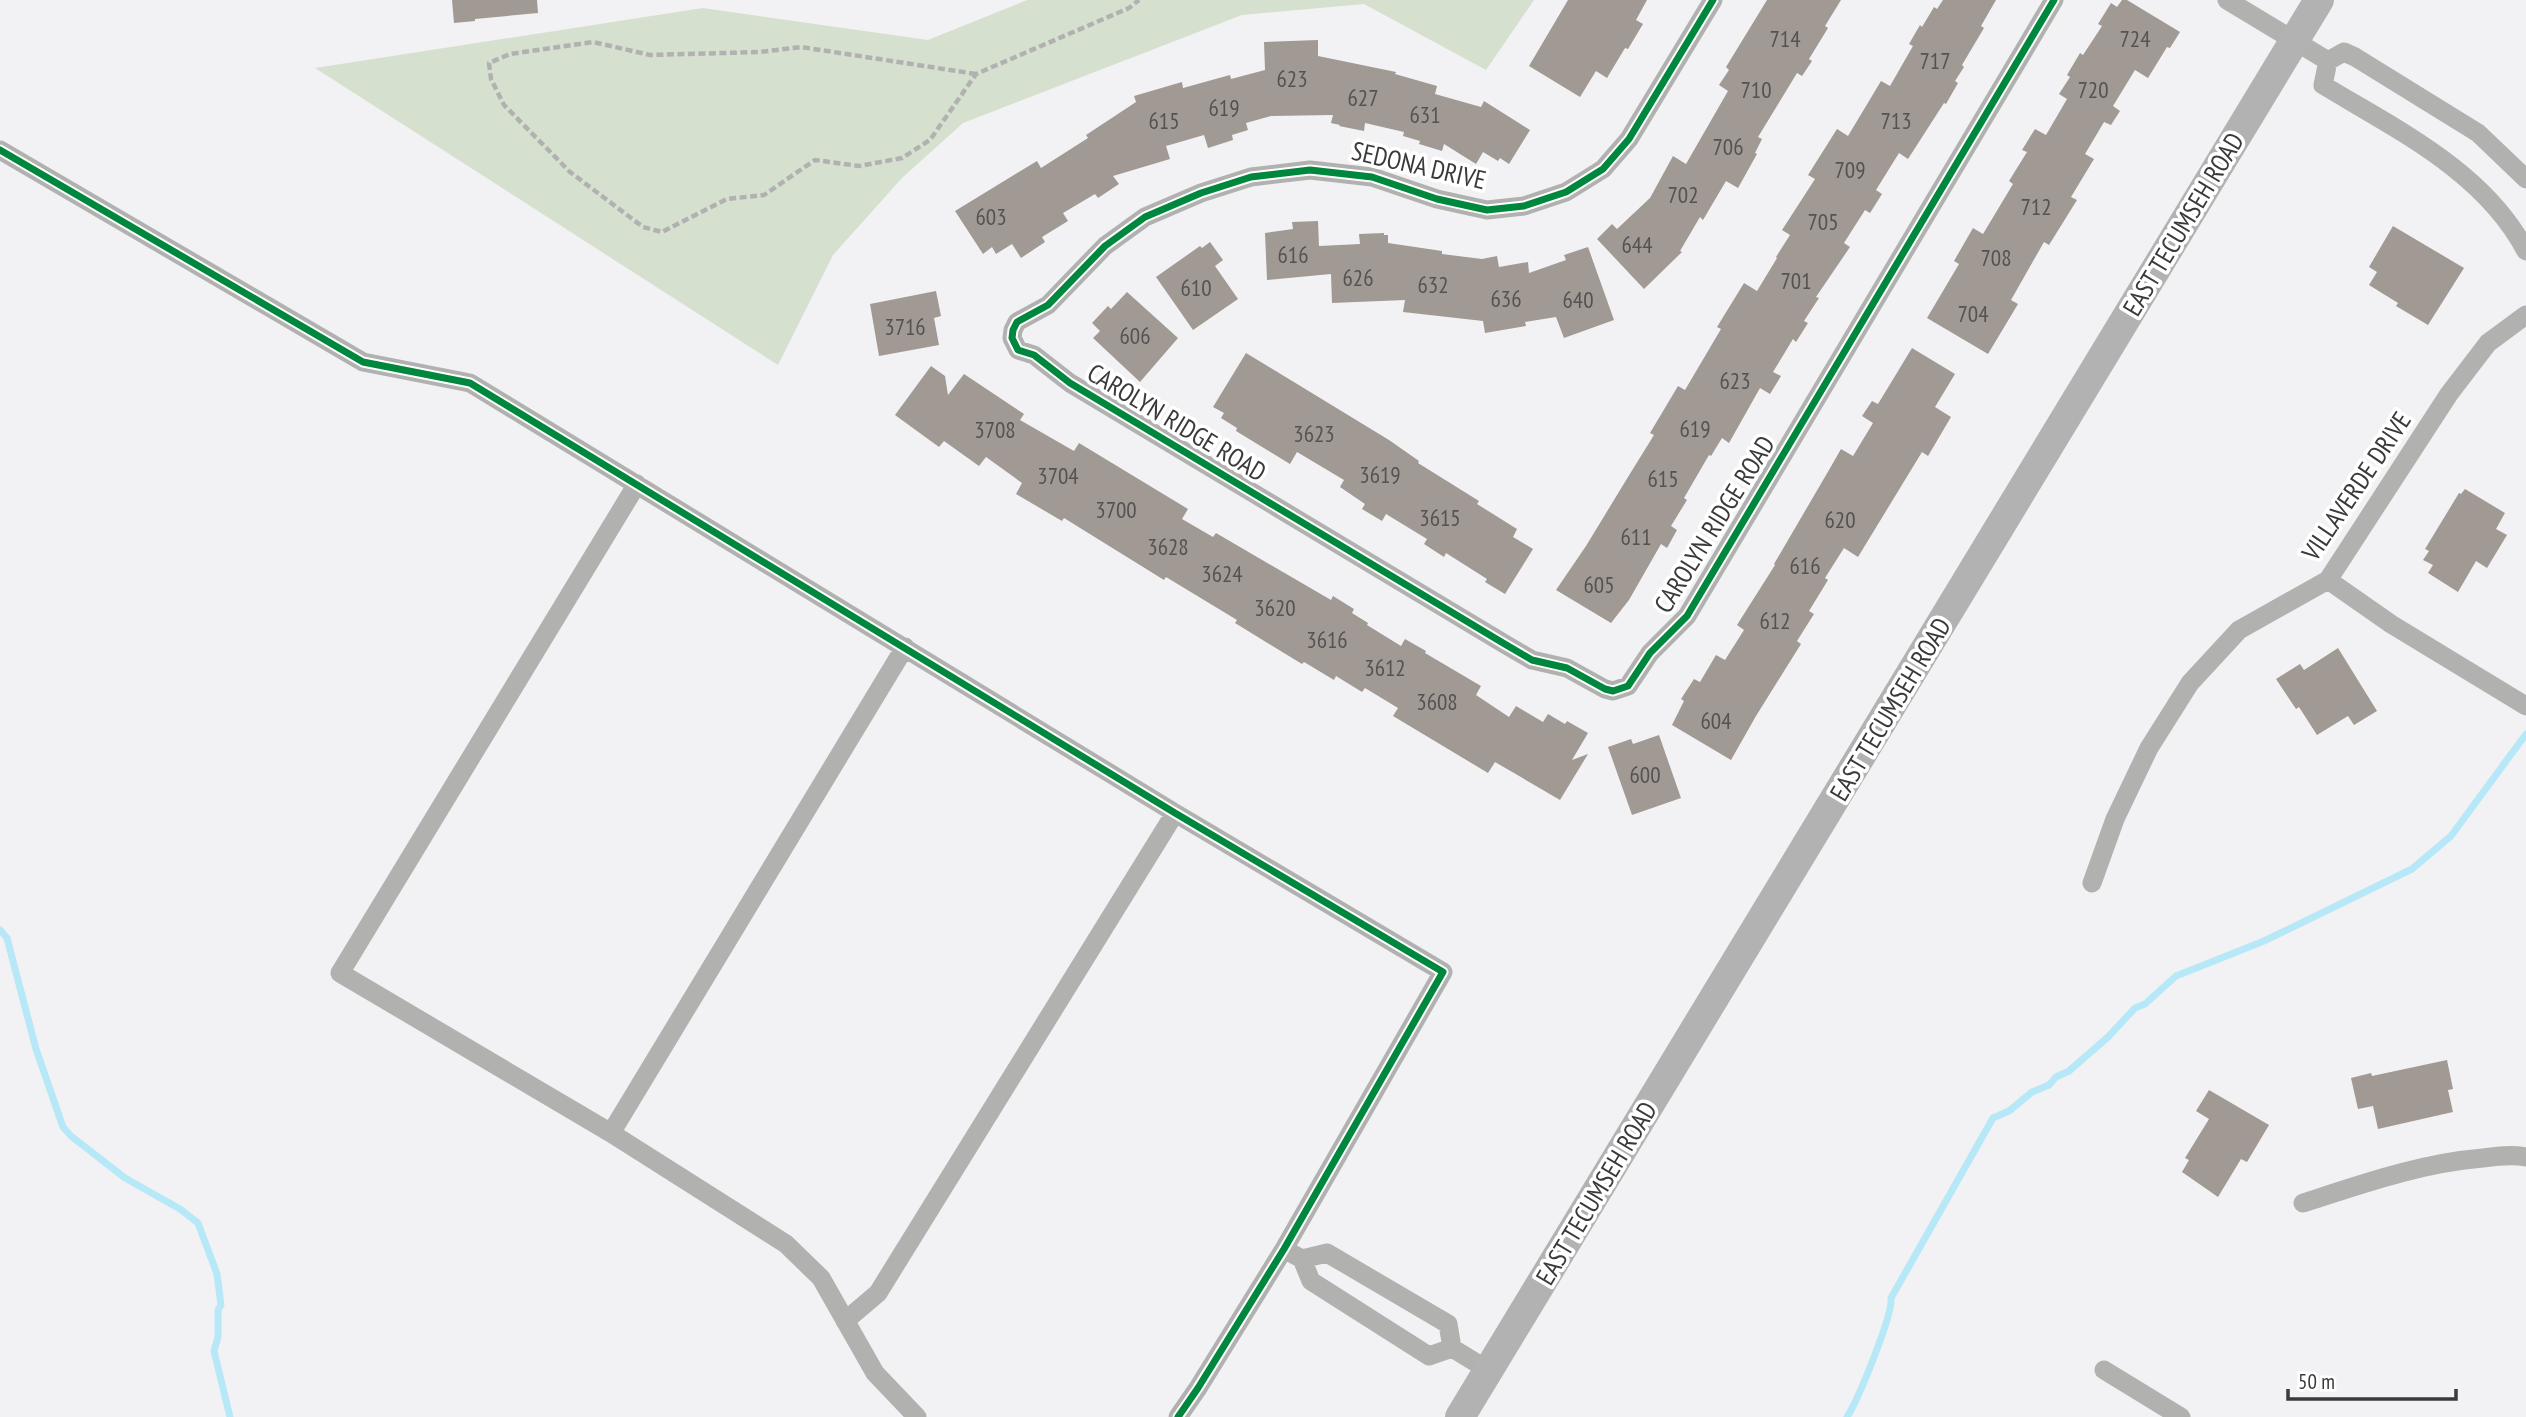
<svg xmlns="http://www.w3.org/2000/svg" width="2526" height="1417" font-family="'PT Sans Narrow',sans-serif">
<rect width="100%" height="100%" fill="#f2f2f4"/>
<path fill="#d5e0ce" d="M1027 0H1534L1486 70 1364 4 1242 15 963 123 902 178 833 255 778 365 315 68 703 8 928 40Z"/>
<g fill="none" stroke-linecap="round" stroke-linejoin="round">
<path stroke="#b6e8f7" stroke-width="7" d="M0 930 7 938 36 1049 63 1127 71 1136 125 1178 180 1209 198 1223 217 1274 221 1305 218 1310V1337L214 1351 230 1417
M1847 1417C1858 1400 1893 1315 1891 1298L1993 1118 2009 1111 2032 1092 2049 1085 2056 1077 2069 1071 2108 1037 2135 1008 2145 1004 2176 976 2264 941 2412 869 2451 836 2526 734"/>
</g>
<path fill="#a19993" d="M452 0H537L538 13 475 19V21L454 23Z
M1568 0H1647L1636 20 1643 24 1628 49 1625 48 1607 78 1596 71 1580 97 1529 66Z
M1767 0H1841L1825 26 1828 28 1809 59 1812 61 1802 76 1797 73 1758 137 1762 139 1755 153 1757 154 1738 188 1726 181 1703 220 1700 217 1680 251 1682 252 1644 289 1597 239 1612 224 1617 229 1650 198 1673 156 1686 164 1728 91 1719 85 1729 70 1726 67Z
M1943 0H1996L1981 26 1984 28 1962 65 1964 67 1955 81 1958 83 1946 104 1944 103 1908 159 1899 153 1876 190 1882 194 1870 213 1865 210 1844 243 1850 247 1816 297 1819 298 1804 321 1808 323 1796 342 1793 339 1773 372 1781 376 1770 394 1760 388 1729 443 1722 438 1711 456 1709 455 1684 498 1687 500 1671 526 1677 530 1667 548 1661 544 1629 600 1611 623 1556 590 1586 546 1628 477 1654 435 1650 433 1678 386 1685 390 1721 329 1717 327 1744 283 1757 291 1777 258 1776 257 1790 235 1782 230 1815 179 1808 175 1837 129 1848 136 1881 81 1890 86 1913 46 1909 44 1920 25 1922 27 1934 7 1937 9Z
M2122 0H2127L2180 32 2170 48 2167 47 2148 78 2135 70 2113 106 2120 111 2111 125 2104 122 2085 154 2094 159 2071 197 2077 200 2049 245 2044 242 2011 300 2018 304 1988 354 1927 318 1959 264 1954 261 1973 228 1983 234 2013 184 2009 181 2027 152 2022 150 2035 129 2046 135 2067 99 2059 94 2070 77 2067 75 2080 53 2083 55 2102 26 2098 24 2111 3 2117 7Z
M1318 40V56L1396 72 1395 74 1437 86 1435 94 1481 107 1484 101 1530 130 1509 164 1500 158 1498 161 1483 152 1476 164 1444 144 1442 151 1419 144 1420 141 1403 136 1404 132 1365 123 1364 131 1339 126 1340 125 1331 123 1333 115 1271 116 1246 123 1248 130 1232 135 1233 140 1208 148 1204 135 1166 146 1170 159 1113 176 1119 184 1098 198 1095 194 1063 213 1068 221 1042 237 1045 242 1021 258 1012 244 996 254 992 247 983 254 955 211 1037 161 1041 168 1088 138 1086 135 1136 102 1134 96 1182 82 1183 88 1230 75 1231 79 1265 70 1264 42Z
M1318 221 1319 246 1360 244 1359 234 1384 233V235H1388V243L1442 251V254L1482 259 1497 256 1499 267 1528 262 1529 273 1566 260 1564 255 1588 247 1614 320 1564 338 1556 317 1525 322 1526 326 1485 333 1483 321 1403 312 1405 300 1332 303 1331 274 1267 280 1265 233 1293 229 1292 222Z
M2393 226 2464 268 2428 325 2396 306 2398 303 2369 285 2377 272 2369 267Z
M1210 242 1223 260 1215 266 1238 299 1193 330 1156 277 1200 246 1202 248Z
M936 291 941 316 934 318 939 345 879 356 870 304Z
M1127 292 1178 338 1140 382 1093 338 1100 331 1092 323 1108 306 1111 309Z
M1912 348 1955 374 1935 407 1951 417 1928 456 1922 452 1858 557 1844 548 1825 578 1828 580 1809 611 1814 614 1797 641 1801 644 1756 716 1731 760 1672 725 1684 701 1681 699 1694 679 1700 682 1716 655 1725 660 1744 630 1737 625 1775 565 1774 564 1829 470 1841 449 1853 456 1873 423 1862 416 1872 401 1878 404Z
M1246 353 1389 440 1419 461 1418 463 1479 501 1477 504 1517 529 1513 537 1533 549 1505 594 1485 582 1487 579 1446 553 1444 557 1424 544 1427 539 1386 514 1382 521 1362 509 1365 504 1340 487 1344 480 1297 452 1290 464 1236 431 1237 428 1221 418 1224 413 1213 407Z
M931 366 945 376 948 395 964 374 1024 414 1020 420 1074 451 1079 443 1188 509 1182 519 1213 537 1216 533 1331 600 1333 596 1354 609 1352 613 1368 623 1367 625 1401 646 1405 639 1426 651 1425 653 1481 686 1476 695 1509 717 1516 706 1543 722 1548 714 1565 724 1567 721 1588 733 1572 760 1588 754 1560 800 1495 762 1488 773 1393 716 1398 708 1365 688 1362 692 1336 676 1334 680 1304 662 1302 664 1235 623 1237 620 1166 577 1164 580 1064 518 1062 521 1016 494 1022 483 986 457 979 466 944 441 939 447 895 415Z
M2465 489 2505 513 2496 529 2507 535 2487 568 2476 561 2458 592 2428 573 2433 565 2423 560 2429 551 2425 549 2459 493 2461 494Z
M2338 648 2377 711 2354 725 2348 716 2317 735 2299 707 2296 709 2276 679 2300 664 2304 670Z
M1659 735 1681 798 1632 815 1608 747 1631 739 1633 744Z
M2447 1060 2453 1089 2448 1090 2453 1112 2378 1129 2373 1106 2358 1109 2351 1078 2371 1073 2372 1076Z
M2209 1090 2269 1125 2247 1162 2241 1159 2218 1197 2182 1172 2189 1160 2185 1158 2209 1119 2196 1111Z"/>
<g fill="none" stroke-linecap="round" stroke-linejoin="round">
<path stroke="#b1b1b1" stroke-width="4.5" stroke-dasharray="7 3.5" stroke-linecap="butt" d="M976 74 801 47 760 52 650 55 593 42 510 54 489 63 491 79 504 105 570 172 643 227 662 232 727 199 764 195 815 160 859 166 902 158 930 140 976 74 1129 8 1139 0"/>
<path stroke="#b1b1b0" stroke-width="19" d="M1713 0 1629 139 1603 169 1566 192 1524 206 1487 210 1437 199 1372 177 1310 170 1251 177 1201 193 1145 217 1105 246 1048 305 1017 322 1013 330 1012 338 1018 350 1034 355 1070 383 1503 643 1532 660 1567 668 1605 689 1613 691 1628 686 1650 653 1687 616 2054 0
M2227 0 2328 61
M0 150 363 362 470 383 1175 813 1443 972 1284 1249 1198 1388 1178 1417
M2526 179 2478 133 2355 57 2344 52 2328 61 2323 85C2397 130 2484 171 2526 251
M637 484 340 973 611 1133 786 1244 821 1278 875 1373 917 1417
M2328 580 2391 624 2526 706
M2092 883 2115 819 2149 748 2190 683 2239 630 2328 580 2449 394 2488 343 2526 315
M611 1133 905 647
M2303 1203C2362 1184 2421 1163 2483 1158 2497 1156 2512 1154 2526 1157
M1291 1253 1302 1259 1311 1281 1429 1356 1452 1348
M1302 1259 1327 1253 1448 1324 1452 1348 1488 1370
M845 1321 878 1293 1175 813
M2104 1370 2181 1417"/>
<path stroke="#b3b2b3" stroke-width="30" d="M1460 1417 2319 0"/>
<g stroke="#fff" stroke-width="11">
<path id="cycleway" d="M1713 0 1629 139 1603 169 1566 192 1524 206 1487 210 1437 199 1372 177 1310 170 1251 177 1201 193 1145 217 1105 246 1048 305 1017 322 1013 330 1012 338 1018 350 1034 355 1070 383 1503 643 1532 660 1567 668 1605 689 1613 691 1628 686 1650 653 1687 616 2054 0
M0 150 363 362 470 383 1175 813 1443 972 1284 1249 1198 1388 1178 1417"/>
</g>
<use href="#cycleway" stroke="#00873e" stroke-width="7"/>
</g>
<g text-anchor="middle" dominant-baseline="central" stroke-width="7" stroke-linejoin="round" paint-order="stroke">
<g font-size="23" fill="#545252">
<text x="1785" y="38">714</text>
<text x="2135" y="38">724</text>
<text x="1935" y="60">717</text>
<text x="1292" y="78">623</text>
<text x="1756" y="89">710</text>
<text x="2093" y="89">720</text>
<text x="1363" y="97">627</text>
<text x="1224" y="107">619</text>
<text x="1425" y="114">631</text>
<text x="1164" y="120">615</text>
<text x="1896" y="120">713</text>
<text x="1728" y="146">706</text>
<text x="1850" y="169">709</text>
<text x="1683" y="194">702</text>
<text x="2036" y="206">712</text>
<text x="991" y="216">603</text>
<text x="1823" y="221">705</text>
<text x="1637" y="244">644</text>
<text x="1293" y="254">616</text>
<text x="1996" y="257">708</text>
<text x="1358" y="277">626</text>
<text x="1796" y="280">701</text>
<text x="1433" y="284">632</text>
<text x="1196" y="287">610</text>
<text x="1506" y="298">636</text>
<text x="1578" y="299">640</text>
<text x="1973" y="313">704</text>
<text x="905" y="326">3716</text>
<text x="1135" y="335">606</text>
<text x="1735" y="380">623</text>
<text x="1695" y="428">619</text>
<text x="995" y="429">3708</text>
<text x="1314" y="433">3623</text>
<text x="1380" y="474">3619</text>
<text x="1058" y="475">3704</text>
<text x="1663" y="478">615</text>
<text x="1116" y="509">3700</text>
<text x="1440" y="517">3615</text>
<text x="1840" y="519">620</text>
<text x="1636" y="536">611</text>
<text x="1168" y="546">3628</text>
<text x="1805" y="565">616</text>
<text x="1222" y="573">3624</text>
<text x="1599" y="584">605</text>
<text x="1275" y="607">3620</text>
<text x="1775" y="620">612</text>
<text x="1327" y="639">3616</text>
<text x="1385" y="667">3612</text>
<text x="1437" y="701">3608</text>
<text x="1716" y="720">604</text>
<text x="1645" y="774">600</text>
</g>
<g font-size="26" fill="#3a3a3c" stroke="#fff">
<text transform="translate(1419 165) rotate(13)">SEDONA DRIVE</text>
<text transform="translate(2183 224) rotate(-59)">EAST TECUMSEH ROAD</text>
<text transform="translate(1177 422) rotate(31)">CAROLYN RIDGE ROAD</text>
<text transform="translate(2356 486) rotate(-56)">VILLAVERDE DRIVE</text>
<text transform="translate(1714 524) rotate(-58)">CAROLYN RIDGE ROAD</text>
<text transform="translate(1890 709) rotate(-59)">EAST TECUMSEH ROAD</text>
<text transform="translate(1596 1193) rotate(-59)">EAST TECUMSEH ROAD</text>
</g>
</g>
<path d="M2288 1389v10h168v-10" fill="none" stroke="#3a3a3c" stroke-width="3.5"/>
<text x="2298" y="1389" font-size="21" fill="#3a3a3c" stroke="#ffffff" stroke-width="5" paint-order="stroke">50 m</text>
</svg>
